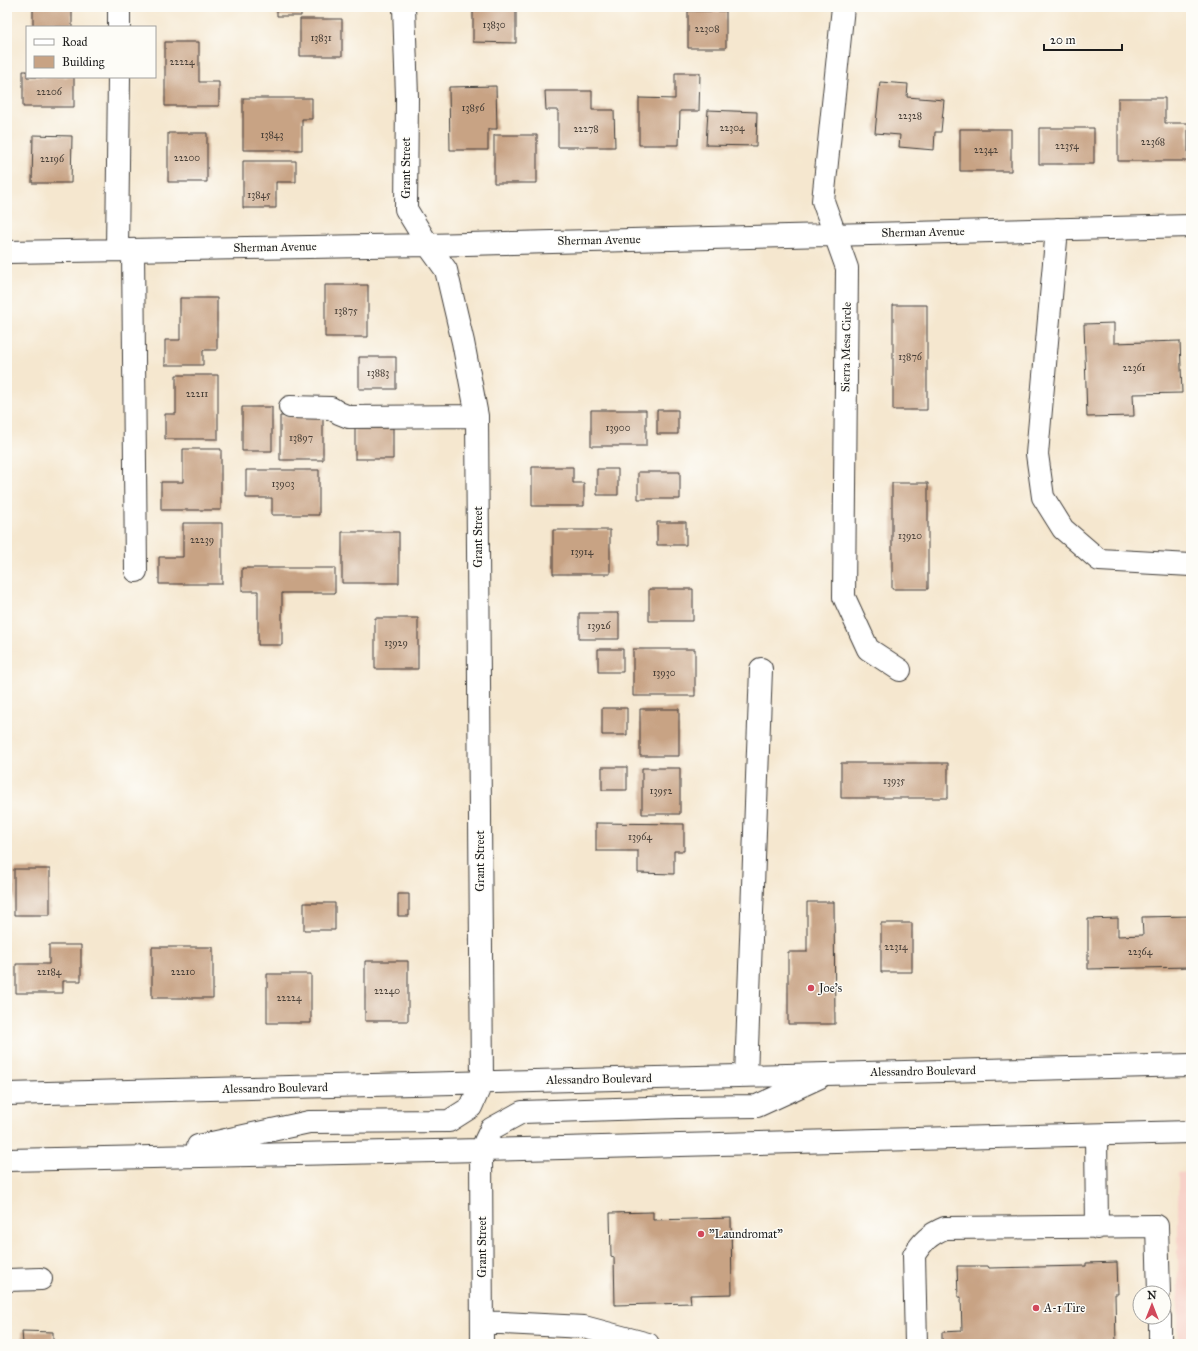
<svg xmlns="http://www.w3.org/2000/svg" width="1198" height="1351" font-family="'IM FELL Great Primer',serif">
<rect width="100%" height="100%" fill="#fdfcf7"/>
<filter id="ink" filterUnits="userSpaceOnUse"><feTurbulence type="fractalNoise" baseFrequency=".025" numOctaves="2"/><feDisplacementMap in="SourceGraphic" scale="8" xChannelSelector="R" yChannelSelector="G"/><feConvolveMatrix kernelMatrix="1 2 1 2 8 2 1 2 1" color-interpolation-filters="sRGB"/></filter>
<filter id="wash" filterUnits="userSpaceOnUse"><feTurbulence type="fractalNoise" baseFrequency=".012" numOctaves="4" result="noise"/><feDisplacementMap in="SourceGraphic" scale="16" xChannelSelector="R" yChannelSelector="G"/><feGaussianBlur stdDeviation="0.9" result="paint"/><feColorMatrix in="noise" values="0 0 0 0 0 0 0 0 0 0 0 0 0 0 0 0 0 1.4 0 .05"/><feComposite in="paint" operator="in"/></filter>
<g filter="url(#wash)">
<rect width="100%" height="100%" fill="#f5e7cf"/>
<path fill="#f7d1c8" d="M1191 1172V1344H1178V1173Z"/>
<g id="blocks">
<path fill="#c8a384" d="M33 7H72V27H33Z
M277 7H301V16H277Z
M473 7H516V43L473 42Z
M688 11H726V48H688Z
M300 19H342V56H300Z
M165 42H199V82H219V106H165Z
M23 71H27V77H74V107H23Z
M675 73H700L699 111H680L679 145H639V98L675 99Z
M880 82 908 84 907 97 944 100 941 132H935L934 150 899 147 900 135 875 133Z
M496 86 497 129H488V150H450L449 87Z
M545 91H592V110H614L615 147H558V110H546Z
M243 98H312V119H302V150H243Z
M1118 98H1165V123H1188V161H1118Z
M708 110 757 112 756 146 706 145Z
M1039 128H1094V164H1039Z
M960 129H1011V171H960Z
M168 133H207V182H168Z
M33 135 72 136 71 183H32Z
M494 135H537V183H494Z
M243 161H296V182H276V208H243Z
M325 285H368V337H325Z
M180 298H217V350H203V365H165V340H180Z
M893 305H927V410H893Z
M1114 323V343L1180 341 1182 393 1133 394 1134 416 1087 417 1084 324Z
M359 357H396V389H359Z
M176 375H218V439H165V414H176Z
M242 407H272V451H242Z
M591 410H646V446H591Z
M657 410H678V434H657Z
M280 416H323V460H280Z
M355 428H393V459H355Z
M183 449H221V510H161V482H183Z
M532 467H573V483H584V506H532Z
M597 469H618V495H597Z
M246 470H319V515H272V498H246Z
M638 472H680V499H638Z
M892 483H928V589H892Z
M657 522H686V545H657Z
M183 523H222V584H159V557H183Z
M553 530H610V574H553Z
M342 532H399V583H342Z
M242 568H335V593H282V645H258V591H242Z
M649 589H693V621H649Z
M579 613H619V639H579Z
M375 618H418V669H375Z
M598 649H623V672H598Z
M633 649H695V696H633Z
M602 708H627V735H602Z
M640 709H679V756H640Z
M841 763H948V798H841Z
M602 767H627V790H602Z
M642 768H680V814H642Z
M596 823 684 824V851H674V874L638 873V851H596Z
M14 869H50V915H14Z
M398 894H409V916H398Z
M807 902H834L835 1024H788V952H807Z
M304 903H335V930H304Z
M1191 916V967L1088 969V919L1118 918V936L1143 935 1142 917Z
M881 923H912V972H881Z
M49 945H81V981H63V993H16V964H49Z
M152 947H213V998H152Z
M365 961H408V1021H365Z
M267 974H311V1023H267Z
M653 1212V1220L731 1218 732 1294 690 1295 691 1303 615 1305 614 1257 611 1256 610 1213Z
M1117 1262 1118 1294H1115L1116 1344H942V1332L962 1331 961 1297H958L957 1266H988L989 1268 1086 1266V1263Z
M22 1331 53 1332V1344H23Z"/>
</g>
</g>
<g filter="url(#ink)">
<use href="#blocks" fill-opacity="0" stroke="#3d3a37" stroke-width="1"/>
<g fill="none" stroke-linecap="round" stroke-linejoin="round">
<g stroke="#3d3a37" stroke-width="24">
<path id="minor" d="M404 7 407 97 406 209 428 245 446 270 463 342 477 416 482 1082
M843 7 823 201 847 268 844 597 868 649 900 670
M119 27V7
M1057 229 1037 454 1043 497 1063 529 1099 560 1191 565
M117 250 119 77
M133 250 136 571
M7 252 428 245 1191 226
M290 407 331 408 339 413 349 417 477 416
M746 1075 761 669
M1096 1135 1097 1228
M481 1150 482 1344
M7 1280 41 1279
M1160 1317V1344
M482 1322 584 1327 648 1344
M916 1344 914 1255C922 1242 930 1234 945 1228L1157 1226 1159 1293"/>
</g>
<g stroke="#3d3a37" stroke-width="24">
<path id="major" d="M7 1094 1191 1065
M198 1146 309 1122 449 1121 471 1107 482 1082
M481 1150 491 1129 522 1112 679 1107 757 1106 820 1077
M7 1160 481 1150 1191 1132"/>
</g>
<use href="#minor" stroke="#fff" stroke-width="22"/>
<use href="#major" stroke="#fff" stroke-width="22"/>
</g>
</g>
<g fill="#d1495b" stroke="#fdfcf7" stroke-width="1.5">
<circle cx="811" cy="988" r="4"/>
<circle cx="701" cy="1234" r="4"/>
<circle cx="1036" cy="1308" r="4"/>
</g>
<g text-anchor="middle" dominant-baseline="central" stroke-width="3" stroke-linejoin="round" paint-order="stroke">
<g font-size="10" fill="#473e36">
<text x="494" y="25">13830</text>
<text x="707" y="29">22308</text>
<text x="321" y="38">13831</text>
<text x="182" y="62">22224</text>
<text x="49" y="92">22206</text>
<text x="473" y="108">13856</text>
<text x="910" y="116">22328</text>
<text x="732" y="128">22304</text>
<text x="586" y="129">22278</text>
<text x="272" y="135">13843</text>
<text x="1153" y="142">22368</text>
<text x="1067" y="146">22354</text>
<text x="986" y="150">22342</text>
<text x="187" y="158">22200</text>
<text x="52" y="159">22196</text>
<text x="259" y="195">13845</text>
<text x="346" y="311">13875</text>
<text x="910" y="357">13876</text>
<text x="1134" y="368">22361</text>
<text x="378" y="373">13883</text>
<text x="197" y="394">22211</text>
<text x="618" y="428">13900</text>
<text x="301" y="438">13897</text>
<text x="283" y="484">13903</text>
<text x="910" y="536">13920</text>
<text x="202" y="540">22239</text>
<text x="582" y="552">13914</text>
<text x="599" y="626">13926</text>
<text x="396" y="643">13929</text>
<text x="664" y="673">13930</text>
<text x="894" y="781">13935</text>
<text x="661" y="791">13952</text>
<text x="640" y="837">13964</text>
<text x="896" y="947">22314</text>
<text x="1140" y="952">22364</text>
<text x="49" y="972">22184</text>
<text x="183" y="972">22210</text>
<text x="387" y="991">22240</text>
<text x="289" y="998">22224</text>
</g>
<g font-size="12" fill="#1c1c1c" stroke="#fdfcf7">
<text transform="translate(406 168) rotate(-90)">Grant Street</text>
<text transform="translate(923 232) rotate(-1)">Sherman Avenue</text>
<text transform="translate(599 240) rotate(-1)">Sherman Avenue</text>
<text transform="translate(275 247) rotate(-1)">Sherman Avenue</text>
<text transform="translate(846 347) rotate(-89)">Sierra Mesa Circle</text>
<text transform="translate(478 537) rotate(-90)">Grant Street</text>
<text transform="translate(480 861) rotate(-90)">Grant Street</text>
<text transform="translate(923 1071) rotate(-1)">Alessandro Boulevard</text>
<text transform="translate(599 1079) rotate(-1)">Alessandro Boulevard</text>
<text transform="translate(275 1088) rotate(-1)">Alessandro Boulevard</text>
<text transform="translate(482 1247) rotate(-90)">Grant Street</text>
</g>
<g font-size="12" fill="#1c1c1c" stroke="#fdfcf7" text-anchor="start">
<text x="819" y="988">Joe's</text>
<text x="709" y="1234">"Laundromat"</text>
<text x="1044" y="1308">A-1 Tire</text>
</g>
</g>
<rect width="1198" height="1351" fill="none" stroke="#fdfcf7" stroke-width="24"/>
<rect x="26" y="26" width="130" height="52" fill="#fdfcf7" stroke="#a3a29f"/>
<rect x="34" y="39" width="20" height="6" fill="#ffffff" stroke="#a3a29f"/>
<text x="62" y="46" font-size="12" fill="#1c1c1c">Road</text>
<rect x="34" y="56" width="20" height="12" fill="#c8a384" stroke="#a3a29f"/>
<text x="62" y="66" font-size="12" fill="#1c1c1c">Building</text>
<g transform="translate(1152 1305)"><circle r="19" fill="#fdfcf7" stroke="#a3a29f"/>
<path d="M0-3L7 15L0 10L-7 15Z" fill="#d1495b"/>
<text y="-6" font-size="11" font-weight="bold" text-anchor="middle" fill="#1c1c1c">N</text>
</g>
<path d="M1044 44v6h78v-6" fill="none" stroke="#1c1c1c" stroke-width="2"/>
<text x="1050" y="44" font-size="12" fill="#1c1c1c" stroke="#fdfcf7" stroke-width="3" paint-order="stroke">20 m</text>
</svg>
